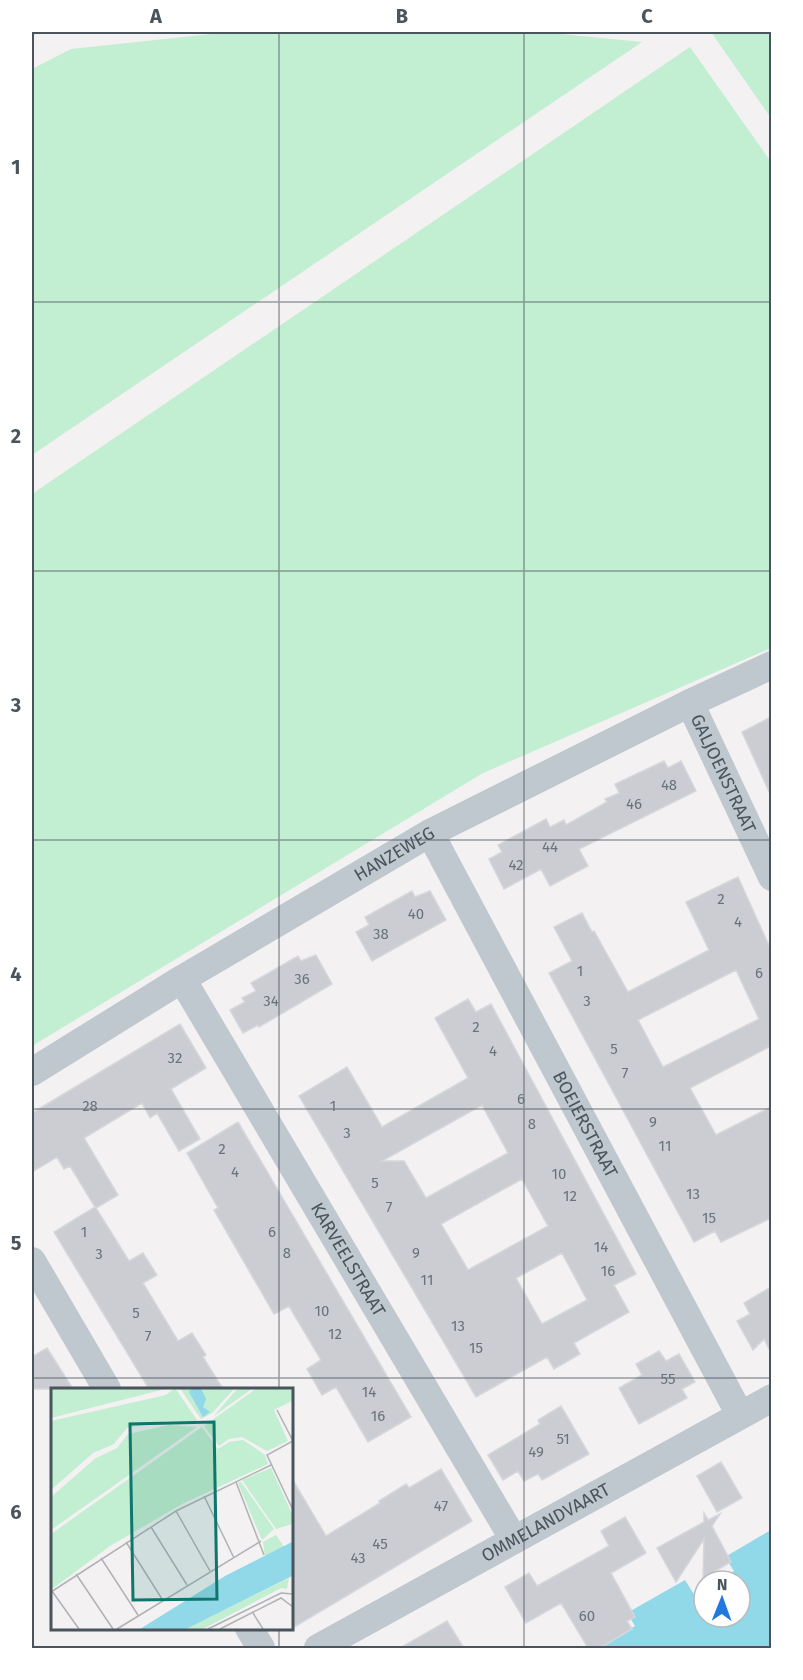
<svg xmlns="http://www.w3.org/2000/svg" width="803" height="1680" font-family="'Fira Sans',sans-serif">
<rect width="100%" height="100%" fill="#f3f1f1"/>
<path fill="#c2eed1" d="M231 32H541L642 42 32 455V69L71 49Z
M711 32H771V118Z
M690 47 771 162V648L483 773 32 1046V494Z"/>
<path fill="#91d9e9" d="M771 1530V1648H598L635 1626 627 1613 685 1580 695 1596 704 1591V1617H740V1581H719L734 1571 725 1557Z"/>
<path fill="#cbcdd3" stroke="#d5d7dc" stroke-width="1.5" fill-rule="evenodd" d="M771 717V796L742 732Z
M664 761 668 768 681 761 696 791 579 849 588 866 550 886 541 869 504 889 489 859 502 852 498 845 546 819 550 827 564 820 566 825 607 802 605 799 619 793 615 784Z
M738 877 771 950V1046L690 1088 716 1135 771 1107V1218L721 1242 715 1231 694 1242 549 973 572 961 554 927 582 913 592 932 594 931 628 992 709 950 686 902ZM736 970 759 1019 663 1067 638 1020Z
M412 891 415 897 430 891 446 920 372 961 356 932 369 925 365 917Z
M316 955 332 984 259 1027 258 1025 243 1033 230 1010 245 1002 242 998 256 991 251 983 298 956 301 961Z
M468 999 476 1012 491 1004 636 1274 614 1285 629 1312 574 1343 580 1354 554 1369 547 1357 476 1397 299 1096 347 1067 382 1127 468 1078 435 1018ZM482 1105 508 1153 426 1198 404 1161H382ZM522 1179 548 1226 468 1270 441 1224ZM562 1253 587 1300 542 1324 516 1278Z
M180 1024 206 1068 171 1089 200 1139 179 1151 157 1113 150 1118 142 1103 84 1138 118 1195 96 1208 129 1261 143 1253 157 1275 143 1283 178 1341 192 1333 206 1355 203 1357 223 1389H149L54 1232 95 1207 70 1166 64 1169 57 1157 32 1172V1113Z
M238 1122 411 1417 368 1442 336 1387 322 1395 307 1369 321 1360 289 1306 274 1314 214 1210 218 1208 187 1153Z
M771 1287V1353L764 1339 753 1350 737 1321 750 1314 744 1303Z
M47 1348 73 1389H32V1357Z
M659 1351 666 1361 679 1354 695 1382 682 1389 687 1398 639 1424 619 1388 642 1375 636 1364Z
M561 1406 589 1454 542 1480 538 1474 524 1481 518 1471 503 1480 488 1455 540 1424 538 1420Z
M721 1462 742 1498 717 1512 697 1476Z
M441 1469 472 1521 291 1629V1477L326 1536 380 1503 379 1501 406 1484 409 1488Z
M704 1513 708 1520 720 1514 712 1526 731 1562 703 1578 704 1539 676 1582 657 1548 704 1522Z
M625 1517 646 1553 611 1573 635 1617 627 1621 632 1629 600 1648H588L561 1603 526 1623 505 1587 529 1573 537 1586 609 1546 601 1531Z
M447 1621 464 1648H400Z"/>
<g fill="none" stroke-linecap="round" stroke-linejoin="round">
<g stroke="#bfc8cf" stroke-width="28">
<path id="s1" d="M690 703 772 877"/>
<path id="s2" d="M430 833 740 1415"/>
<path id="s3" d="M182 979 514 1540"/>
<path id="s4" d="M32 1072 182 979 430 833 690 703 772 665"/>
<path d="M32 1261 107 1389"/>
<path d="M249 1628 261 1648"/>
<path id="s5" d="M318 1648 772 1398"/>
</g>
</g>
<path fill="none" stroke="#49545d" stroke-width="1.5" stroke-opacity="0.55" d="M279 32V1389M524 32V1648M32 302H772M32 571H772M32 840H772M32 1109H772M32 1378H772M279 1628V1648"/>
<g text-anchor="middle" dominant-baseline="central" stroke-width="6" stroke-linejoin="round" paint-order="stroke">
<g font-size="15" fill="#6a727a">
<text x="669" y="785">48</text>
<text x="634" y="804">46</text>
<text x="550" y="847">44</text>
<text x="516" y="865">42</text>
<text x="721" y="899">2</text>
<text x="416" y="914">40</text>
<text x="738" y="922">4</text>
<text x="381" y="934">38</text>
<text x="580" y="971">1</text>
<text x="759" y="973">6</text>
<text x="302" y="979">36</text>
<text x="271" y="1001">34</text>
<text x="587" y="1001">3</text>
<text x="476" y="1027">2</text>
<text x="614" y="1049">5</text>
<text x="493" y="1051">4</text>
<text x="175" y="1058">32</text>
<text x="625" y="1073">7</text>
<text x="521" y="1099">6</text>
<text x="90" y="1106">28</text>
<text x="333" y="1106">1</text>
<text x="653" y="1122">9</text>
<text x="532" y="1124">8</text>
<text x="347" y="1133">3</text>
<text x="665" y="1146">11</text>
<text x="222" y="1149">2</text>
<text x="235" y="1172">4</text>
<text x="559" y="1174">10</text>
<text x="375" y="1183">5</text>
<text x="693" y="1194">13</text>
<text x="570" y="1196">12</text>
<text x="389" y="1207">7</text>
<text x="709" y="1218">15</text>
<text x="84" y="1232">1</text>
<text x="272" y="1232">6</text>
<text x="601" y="1247">14</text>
<text x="287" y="1253">8</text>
<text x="416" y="1253">9</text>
<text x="99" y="1254">3</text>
<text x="608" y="1271">16</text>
<text x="427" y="1280">11</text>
<text x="322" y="1311">10</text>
<text x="136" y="1313">5</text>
<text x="458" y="1326">13</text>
<text x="335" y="1334">12</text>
<text x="148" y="1336">7</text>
<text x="476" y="1348">15</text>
<text x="668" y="1379">55</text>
<text x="369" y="1392">14</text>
<text x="378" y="1416">16</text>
<text x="563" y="1439">51</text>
<text x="536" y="1452">49</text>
<text x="441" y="1506">47</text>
<text x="380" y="1544">45</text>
<text x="358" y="1558">43</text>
<text x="587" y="1616">60</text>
</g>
<g font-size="18" fill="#49545d" stroke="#fff">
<text stroke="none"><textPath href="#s1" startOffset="78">GALJOENSTRAAT</textPath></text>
<text stroke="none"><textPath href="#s4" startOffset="423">HANZEWEG</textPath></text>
<text stroke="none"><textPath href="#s2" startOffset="330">BOEIERSTRAAT</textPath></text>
<text stroke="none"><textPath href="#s3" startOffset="326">KARVEELSTRAAT</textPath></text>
<text stroke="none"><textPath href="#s5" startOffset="260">OMMELANDVAART</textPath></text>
</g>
</g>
<g transform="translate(51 1388)">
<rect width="242" height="242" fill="#f3f1f1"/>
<path d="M0 0H118L0 30ZM124 0 146 32 143 34 115 33 76 40 63 56 42 65 0 102V33L115 7ZM129 0H184L161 25 150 31ZM187 0H202L163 28 173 16ZM206 0H241V13L223 22 237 53 216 63 191 49 178 51 168 58 153 38ZM118 37 146 39 0 142V109L45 70 66 60 77 46ZM151 39 167 61 178 54 192 52 214 67 217 76 131 116 59 158 1 201 0 146ZM220 80 241 126V136L225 141 191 92ZM190 94 223 141 211 152 187 95ZM225 147 233 159 214 168 212 154ZM238 190 236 201 230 200 152 241H134Z" fill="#c2eed1"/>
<path d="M140 0H150L155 11 152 19 159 24 152 29 138 4ZM241 154V188L135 241H89L174 188Z" fill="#91d9e9"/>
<path fill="none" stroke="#afb2b6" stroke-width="1.5" d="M226 22 242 53 216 67 242 122M185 94 213 167M153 108 183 170M125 123 159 183M100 139 136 197M75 154 111 211M50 170 87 227M25 186 62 241M1 203 28 241M0 204 125 123 220 77M202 225 212 241M66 241 210 153M157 241 230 205 242 206M169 241 230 210 242 219"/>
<path fill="#0f766e" fill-opacity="0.15" stroke="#0f766e" stroke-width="3" d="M163 34 166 211 82 212 79 36Z"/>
<rect width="242" height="242" fill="none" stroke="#49545d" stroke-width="3"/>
</g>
<rect width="803" height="1680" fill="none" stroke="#ffffff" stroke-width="66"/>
<g transform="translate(722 1599) rotate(1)"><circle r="28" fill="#ffffff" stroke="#b6bbbe" stroke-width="1.5"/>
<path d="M0-4.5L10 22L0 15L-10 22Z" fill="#2179dd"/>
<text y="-9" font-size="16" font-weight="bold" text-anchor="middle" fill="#49545d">N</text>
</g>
<rect x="33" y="33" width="737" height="1614" fill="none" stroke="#49545d" stroke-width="2"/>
<g font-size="20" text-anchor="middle" font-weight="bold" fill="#49545d">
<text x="156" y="23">A</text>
<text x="402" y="23">B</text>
<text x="647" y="23">C</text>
<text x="16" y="174">1</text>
<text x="16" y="443">2</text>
<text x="16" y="712">3</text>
<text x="16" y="981">4</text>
<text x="16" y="1250">5</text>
<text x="16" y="1519">6</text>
</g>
</svg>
